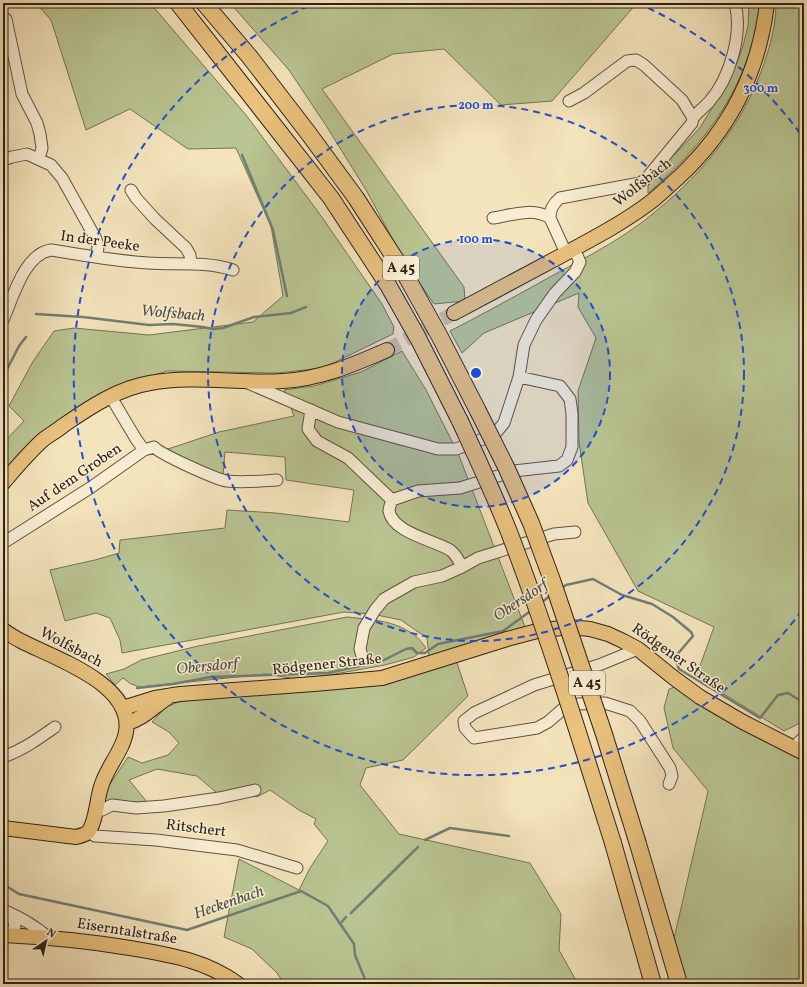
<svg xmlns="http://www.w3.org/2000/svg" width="807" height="987" font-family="Vollkorn,serif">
<rect width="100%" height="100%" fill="#f4e4bc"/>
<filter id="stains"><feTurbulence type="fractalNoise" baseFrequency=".005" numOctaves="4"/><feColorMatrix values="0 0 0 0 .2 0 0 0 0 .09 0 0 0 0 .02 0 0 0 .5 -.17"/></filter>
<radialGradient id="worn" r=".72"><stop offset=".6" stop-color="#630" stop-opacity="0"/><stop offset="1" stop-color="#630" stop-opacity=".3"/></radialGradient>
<path fill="#b9c592" stroke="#747354" d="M36 3H150L246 115 319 213 382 304 394 327 393 334 323 368 277 373 167 371 107 390 81 406 3 476V443L24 421 9 406 32 363 54 331 74 328 149 335 253 322 283 296 271 226 236 148 188 149 130 109 86 130 51 20Z
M230 3H637L552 101 501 105 444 49 393 54 322 89 464 287 465 301 434 304 405 262 366 190 327 127 289 70Z
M749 3H761C758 18 756 33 751 48 733 107 695 153 648 193V182L699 129 719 97 736 65 743 46 748 26Z
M776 3H804V721L784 731 696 677 714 627 638 591 588 503 579 442 578 391 596 338 578 307 579 293 484 333 462 353 450 331C487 312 523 292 559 272 585 258 612 244 637 226 687 189 733 140 757 82 767 57 776 30 776 3Z
M402 351 426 390 458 453 525 627 429 656 427 638 401 620 372 614 344 612 122 653 120 640 110 618 96 613 65 621 50 570 95 560 119 553 120 540 225 528 227 510 276 513 349 522 354 490 286 480 285 457 225 452 223 476 162 451 219 432 294 416 284 390 314 386 361 372Z
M347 617C376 620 408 621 426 648L414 657 385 665 302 680 266 674 140 687 131 684 123 678 115 685 106 674 124 669 141 660 198 646Z
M456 660 468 696 403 760 366 768 360 785 399 834 530 863 561 914 559 950 578 984H284L277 973 252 949 224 937 239 859 299 890 310 868 328 841 314 824 316 819 299 810 270 790 257 797 245 792 217 793 197 776 157 769 129 780 147 802 104 803 108 787 128 757 142 763 168 755 179 743 169 732 152 722 166 707 181 701 230 696Z
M677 686C718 712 759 740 804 760V984H685L672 947 708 791 673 748 664 708 669 689Z"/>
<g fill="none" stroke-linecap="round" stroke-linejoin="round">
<path stroke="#707f76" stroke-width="2.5" d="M3 59 7 57 9 53
M3 69 4 122 7 147
M242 155 273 230 287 296
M36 314 83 317 149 325 173 324 203 327 213 329 223 328 254 317 291 313 306 307
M3 377 19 346 26 337
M560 589 566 585 593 579 622 595 652 604 673 617 691 632 693 636 675 657 679 669 760 718 778 695 788 693 804 703
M541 603 551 595
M137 688 173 684 211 677 328 673 382 661 406 649 412 648 417 653H425L438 644 503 631 532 610
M425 840 450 828 509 836
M3 884 19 894 187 930 301 891 328 906 354 944 355 955 367 984
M351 913 418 847
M340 924 346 917"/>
<path stroke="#ccbd9b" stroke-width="14" stroke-dasharray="14 7" stroke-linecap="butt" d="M387 350 454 313"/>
<g stroke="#605240" stroke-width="13">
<path id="minor" d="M6 19 22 94 37 123 40 134 42 148 39 159
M693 118C698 112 704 107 709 102 730 78 743 34 735 3
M3 160 12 157 27 154 51 165 62 178 96 239 98 246 97 257
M131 190 136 198 155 219 186 248 190 255 191 264
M493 218C512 215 533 207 550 218
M566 253 550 218C550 209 553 204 560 198L640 183 646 179 692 123 693 118 682 100 644 65 636 60 627 61 584 93 569 101
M3 320C13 298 24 254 51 250 83 255 115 261 148 263 177 265 205 261 233 270
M248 383 338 422 438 449H456L494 435 504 423 519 377 524 345 536 320 555 293 575 272 580 262 574 249
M111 397 136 439 144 450 154 447C160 454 217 480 227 481 243 483 261 481 277 480
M311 410 308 429 317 441 348 458 392 500
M3 543 90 488 144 450
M462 567C459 561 456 554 450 550 434 540 393 533 389 511 389 508 391 503 392 500L418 491 460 488 514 471 559 466 567 460 572 447V414L570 399 560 386 519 377
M638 649 599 665 534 685 474 713 464 721 465 728 474 738 537 728 548 722 564 708 578 704 605 703 630 711 640 721 670 768 672 776 669 784
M363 659 360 649 364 628 375 610 384 599 414 582 442 576 462 567 478 558 554 534 575 532
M793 748 804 737
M3 757C23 750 38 739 55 727
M95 810H102L112 805 136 808 164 806 219 798 255 790
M89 832 95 836 156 840 237 850 297 868
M3 910C20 917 34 925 48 937
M8 912 13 919 15 926 10 935"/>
</g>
<g stroke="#2e2117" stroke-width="16">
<path id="major" d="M454 313C488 295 522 277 555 259 588 241 622 224 652 201 661 194 670 185 679 177 730 129 759 73 767 3
M3 483C16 468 29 452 44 439 51 434 58 430 64 425 90 407 119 388 150 383 194 375 239 384 283 381 320 379 353 365 387 350
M3 630C9 634 15 638 21 641 54 658 134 684 126 732 123 751 106 768 101 787 97 798 96 825 87 833 84 835 80 836 76 837L3 828
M123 708 155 698 180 694 314 684 382 678 507 639 537 631 569 627 590 629 608 634 623 641 638 649 674 678 700 697 743 722 804 753
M127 723C143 719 153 707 167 698
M3 935C46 937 88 941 130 948 170 955 205 960 238 984"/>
</g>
<g stroke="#2e2117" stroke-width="18">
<path id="highway" d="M178 3 331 198 388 285 418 338 460 421
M204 3 249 56 309 134 356 198 405 274 440 337 478 411
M613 843 653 984
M638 844 679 984"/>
</g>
<use href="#minor" stroke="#f8edd3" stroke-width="11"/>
<use href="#major" stroke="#eac27e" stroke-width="14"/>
<use href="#highway" stroke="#eac27e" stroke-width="16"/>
<g stroke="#2e2117" stroke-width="18" stroke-linecap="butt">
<path id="highway-bridge" d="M478 411 507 469 531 523 553 583 604 734 638 844
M460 421C477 458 494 494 509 532 548 634 580 739 613 843"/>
</g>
<use href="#highway-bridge" stroke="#eac27e" stroke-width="16"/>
</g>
<circle cx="476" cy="373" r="134" fill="#1d4ed8" fill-opacity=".12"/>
<g fill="none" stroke="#1d4ed8" stroke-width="2" stroke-dasharray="7 5">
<circle cx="476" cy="373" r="134"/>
<circle cx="476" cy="373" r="268"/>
<path d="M802 610A403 403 0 1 1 315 3M637 3A403 403 0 0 1 802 136"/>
</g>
<g text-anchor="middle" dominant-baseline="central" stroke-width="3" stroke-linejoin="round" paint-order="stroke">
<g fill="#f8edd3" stroke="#6b5e4f" stroke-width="1">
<rect x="383" y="256" width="36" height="24" rx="3"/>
<rect x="569" y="671" width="36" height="24" rx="3"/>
</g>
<g font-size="14" font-weight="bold" fill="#2e2117">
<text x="401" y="268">A 45</text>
<text x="587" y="683">A 45</text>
</g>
<g font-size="15" fill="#2e2117" stroke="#f8edd3">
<text transform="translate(643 183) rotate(-38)">Wolfsbach</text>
<text transform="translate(100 242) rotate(8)">In der Peeke</text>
<text transform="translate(75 478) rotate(-34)">Auf dem Groben</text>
<text transform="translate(71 648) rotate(28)">Wolfsbach</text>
<text transform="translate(678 659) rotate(35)">Rödgener Straße</text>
<text transform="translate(327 665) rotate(-6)">Rödgener Straße</text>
<text transform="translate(196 829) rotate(7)">Ritschert</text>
<text transform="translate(127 932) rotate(9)">Eiserntalstraße</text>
</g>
<g font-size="16" font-style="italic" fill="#4f5046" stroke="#f8edd3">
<text transform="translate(173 314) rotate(5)">Wolfsbach</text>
<text transform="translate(521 601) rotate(-34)">Obersdorf</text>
<text transform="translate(207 667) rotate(-5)">Obersdorf</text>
<text transform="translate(229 903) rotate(-19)">Heckenbach</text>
</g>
</g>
<circle cx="476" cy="373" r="6" fill="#1d4ed8" stroke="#f8edd3" stroke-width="2"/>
<g font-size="12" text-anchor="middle" font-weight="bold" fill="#1d4ed8" stroke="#f8edd3" stroke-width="3" stroke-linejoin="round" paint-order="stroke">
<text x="761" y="92">300 m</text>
<text x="476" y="109">200 m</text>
<text x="476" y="243">100 m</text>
</g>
<rect width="807" height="987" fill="none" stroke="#f4e4bc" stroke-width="16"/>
<rect x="4" y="4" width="799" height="979" fill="none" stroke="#2e2117" stroke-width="2"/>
<rect x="8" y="8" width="791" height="971" fill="none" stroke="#2e2117"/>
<g transform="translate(46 941) rotate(34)" stroke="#f8edd3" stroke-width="3" paint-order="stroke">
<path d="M0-3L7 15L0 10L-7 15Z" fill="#2e2117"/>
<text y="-6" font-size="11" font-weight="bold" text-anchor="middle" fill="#2e2117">N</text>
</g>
<rect width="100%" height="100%" filter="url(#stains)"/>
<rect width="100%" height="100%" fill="url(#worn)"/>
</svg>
